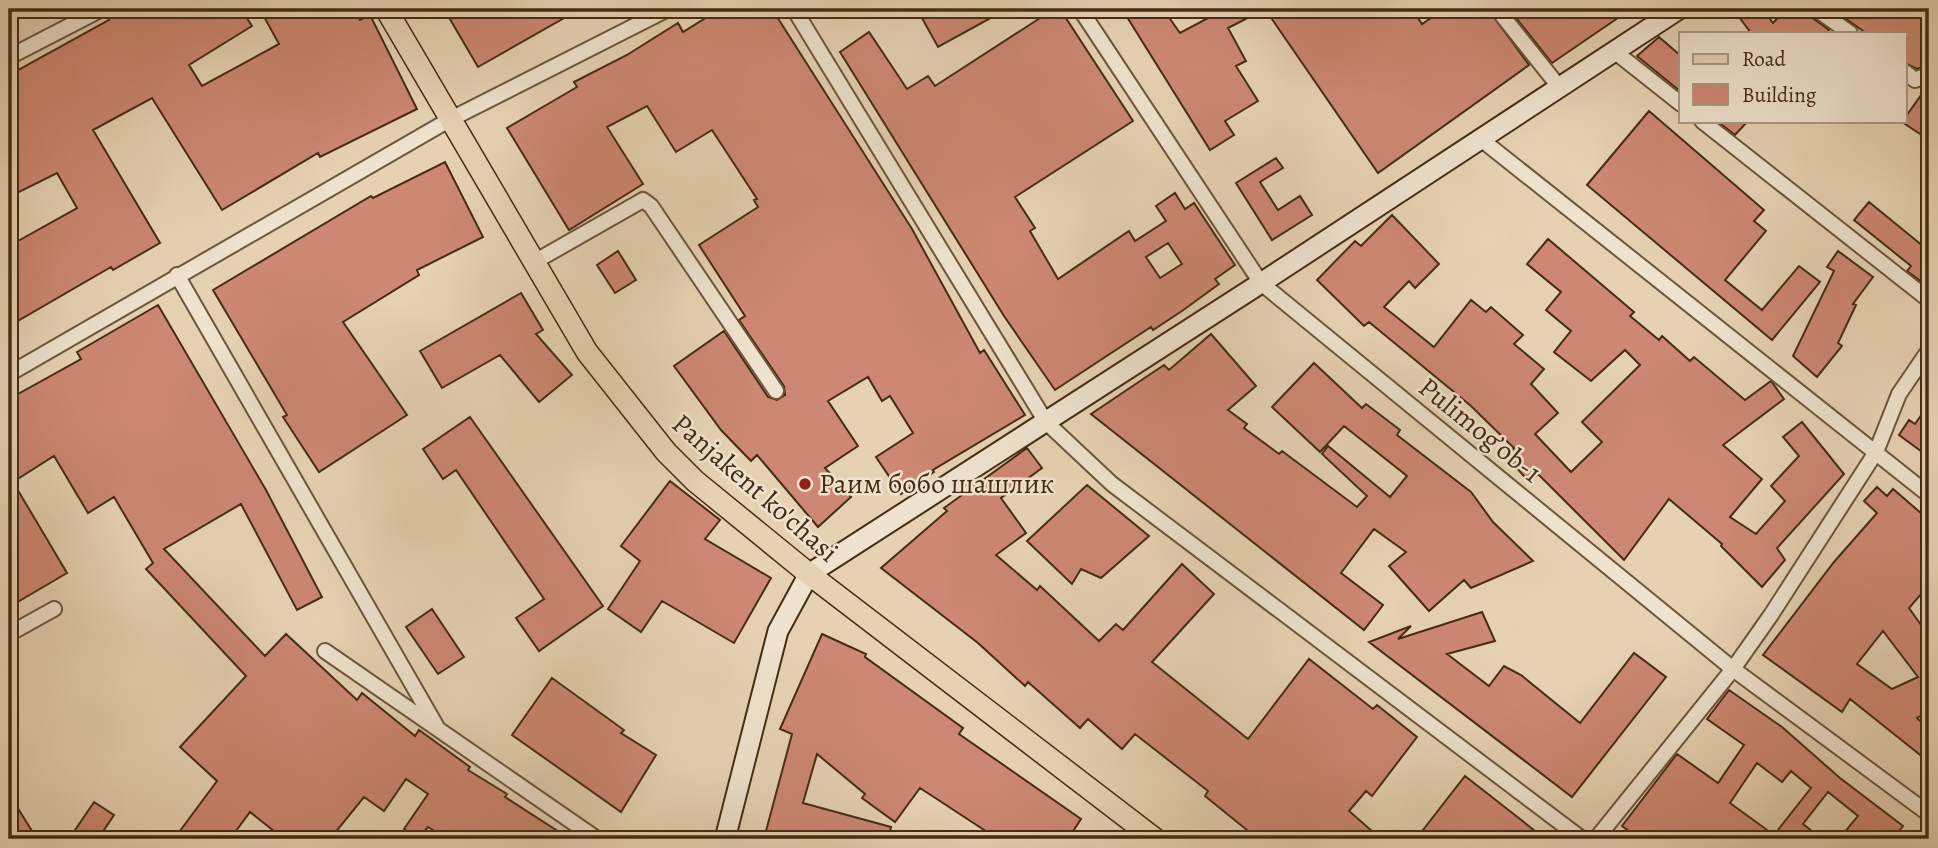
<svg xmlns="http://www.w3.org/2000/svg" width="1938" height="848" font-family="Alegreya,serif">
<rect width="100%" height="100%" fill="#e6d2b3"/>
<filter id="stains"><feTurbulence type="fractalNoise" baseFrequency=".00286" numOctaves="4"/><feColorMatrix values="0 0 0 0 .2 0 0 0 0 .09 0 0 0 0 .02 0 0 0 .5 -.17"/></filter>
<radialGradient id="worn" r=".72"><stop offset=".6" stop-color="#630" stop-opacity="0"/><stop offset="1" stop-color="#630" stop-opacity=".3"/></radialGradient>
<path fill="#cd8772" stroke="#452c14" stroke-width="2" fill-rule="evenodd" d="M121 9H241L252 26 189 65 202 86 279 44 262 13 269 9H353L360 20 370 15 417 109 320 157 318 153 222 210 152 98 93 130 160 243 113 270 111 267 9 326V246L77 208 57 173 9 197V75L109 20 107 17Z
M444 9H580L478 67Z
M720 9H772L912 229 980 353 984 350 1025 415 933 470 934 472 901 494 876 457 913 433 890 396 882 401 868 377 828 401 858 446 825 468 851 497 818 527 757 455 751 461 721 430 674 366 724 331 768 397 777 400 785 395 784 386 739 320 745 316 699 245 758 207 754 200 757 199 712 130 676 152 647 106 607 127 643 184 569 230 507 128 577 87 574 82 627 55 678 23 683 32Z
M917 9H1007L938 47Z
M1054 9H1060L1133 121 1015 197 1035 228 1030 231 1058 279 1129 231 1135 241 1166 221 1156 206 1175 193 1185 209 1194 203 1235 265 1215 279 1219 284 1182 311 1153 330 1151 327 1055 390 1004 316 840 52 869 32 907 89 928 76 935 86ZM1168 243 1182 264 1160 278 1146 257Z
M1122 9H1163L1180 33 1225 9H1412L1422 24 1444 9H1488L1529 65 1378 173 1265 9 1228 28 1246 61 1236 66 1258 101 1225 121 1234 135 1210 150Z
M1509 9H1631L1552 63Z
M1733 9H1762L1773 23 1786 9H1806L1810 16 1829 30 1827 33H1751Z
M1832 9H1929V64L1917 69 1905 63V33H1866Z
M1659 37 1681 56V92L1637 56Z
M1929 84V140L1902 122Z
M1649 111 1764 210 1754 221 1766 231 1725 280 1762 310 1799 266 1820 282 1772 340 1587 185Z
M1717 121H1748L1735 135Z
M1276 158 1283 168 1260 182 1278 210 1300 196 1312 215 1272 240 1236 183Z
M445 162 483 237 417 270 419 275 343 322 407 415 319 472 283 417 287 415 213 290 371 196 373 198Z
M1869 202 1929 251V281L1926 285 1907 271 1911 266 1854 220Z
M1392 215 1439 264 1415 288 1409 281 1384 307 1434 347 1471 300 1486 312 1491 307 1523 335 1514 344 1544 369 1531 384 1558 413 1535 434 1571 472 1602 442 1582 422 1640 365 1625 350 1591 381 1554 352 1571 331 1546 310 1561 292 1527 264 1548 239 1634 312 1630 316 1659 340 1662 336 1690 361 1694 357 1745 400 1771 381 1784 399 1723 445 1762 479 1730 517 1756 534 1785 501 1771 486 1799 456 1783 437 1802 422 1844 474 1777 548 1785 560 1762 587 1721 546 1722 544 1669 499 1624 560 1538 474 1529 482 1506 456 1514 448 1471 406 1369 322 1364 326 1317 280 1355 241 1361 246Z
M618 251 636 280 615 293 597 265Z
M1838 251 1873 277 1853 304 1856 305 1838 343 1842 346 1817 377 1793 356 1834 271 1827 267Z
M521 293 543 330 536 334 572 375 539 402 500 355 442 388 420 351Z
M158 305 266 490 322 597 297 610 241 504 164 549 265 656 286 634 357 700 362 693 415 736 419 730 470 767 468 770 507 794 505 797 570 839H448L428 827 418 839 404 829 428 794 406 779 384 811 364 797 330 839H284L250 812 230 839H174L217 781 180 747 246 676 146 569 153 563 114 497 88 513 54 456 13 482 67 573 9 607V399L81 359 77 352Z
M1211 334 1256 386 1228 410 1247 424 1244 428 1279 454 1282 451 1357 507 1367 496 1322 454 1328 446 1390 497 1407 476 1344 426 1320 452 1272 407 1314 363 1362 408 1366 404 1400 430 1397 435 1471 492 1493 522 1533 561 1471 588 1464 580 1429 611 1389 566 1406 552 1374 529 1341 573 1383 605 1364 630 1091 414 1164 365 1169 370Z
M1929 404V457L1899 435 1909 420 1915 424Z
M470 417 603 606 539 651 516 618 544 599 456 470 443 479 423 449Z
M1027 448 1042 468 1001 498 1026 533 996 555 1037 590 1040 586 1099 641 1116 624 1123 630 1182 564 1214 594 1152 662 1248 739 1309 659 1373 709 1377 705 1417 737 1372 796 1366 791 1349 811 1381 839H1258L1205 796 1208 791 1135 734 1122 749 1088 719 1080 728 1028 682 1025 686 978 643 881 568 947 511 944 508Z
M670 481 720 520 705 539 771 578 734 643 662 601 641 632 608 609 640 561 621 546Z
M1087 485 1149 536 1101 578 1081 569 1072 584 1027 541Z
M1877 487 1887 496 1893 489 1929 520V585L1909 608 1929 636V711L1917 718 1929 729V762L1850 699 1842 712 1763 655 1834 562 1877 513 1864 501ZM1883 631 1918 677 1892 689 1857 664Z
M432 609 464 657 438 674 406 627Z
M1482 612 1495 641 1447 654 1489 686 1504 666 1521 675 1580 723 1634 653 1666 677 1572 797 1369 642 1411 626 1398 639Z
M822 634 866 654 865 657 963 728 959 734 1081 819 1068 839H998L920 788 895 822 862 798 865 794 817 754 803 803 891 827 888 839H797L766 831 792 734 780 729Z
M552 678 624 730 621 733 656 755 621 812 512 735Z
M1729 690 1782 727 1840 778 1903 826 1893 839H1839L1858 816 1828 792 1803 824 1822 839H1640L1622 826 1677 754 1718 783 1744 745 1707 719ZM1757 763 1782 782 1791 771 1811 788 1774 835 1730 803Z
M1465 776 1520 819 1545 839H1416Z
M9 794 37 839H9Z
M94 802 114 815 98 839H69Z"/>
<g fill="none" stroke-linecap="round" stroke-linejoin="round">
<g stroke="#6d563c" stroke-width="18">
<path id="street" d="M794 9 1046 422 1112 484 1582 839
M1080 9 1261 283 1733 669 1929 814
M1497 9 1560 88
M1816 9 1850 33
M1614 51 1681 104
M9 57 102 9
M1905 72 1915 80 1929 74
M1702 121 1929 300
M1482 140 1929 495
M534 262 643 200 651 206 776 391
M177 275 438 729
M9 374 449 120 668 9
M9 634 54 609
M325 651 597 839
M1596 839 1733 669 1771 615 1876 452 1899 394 1929 350"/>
</g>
<g stroke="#452c14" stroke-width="23">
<path id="secondary" d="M725 839 778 631 809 574 1261 283 1679 9"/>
</g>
<g stroke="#452c14" stroke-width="24">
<path id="primary" d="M386 9 587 352 666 452 695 481 809 574 1155 839"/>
</g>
<use href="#street" stroke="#efe2ce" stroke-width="14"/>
<use href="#secondary" stroke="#efe2ce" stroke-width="19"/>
<use href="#primary" stroke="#e6d2b3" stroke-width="21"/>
</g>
<circle fill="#8f2418" stroke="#efe2ce" stroke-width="2.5" cx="805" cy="484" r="7"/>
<g text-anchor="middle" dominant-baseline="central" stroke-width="5" stroke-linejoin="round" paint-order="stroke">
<g font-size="28" fill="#452c14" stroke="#efe2ce">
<text transform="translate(1480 430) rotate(39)">Pulimog’ob-1</text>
<text transform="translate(755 488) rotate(41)">Panjakent ko'chasi</text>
</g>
<g font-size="28" fill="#452c14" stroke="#efe2ce" text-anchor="start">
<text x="819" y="484">Раим бобо шашлик</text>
</g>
</g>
<rect width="1938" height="848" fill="none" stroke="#e6d2b3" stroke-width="35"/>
<rect x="10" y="10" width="1917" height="827" fill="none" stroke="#452c14" stroke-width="3.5"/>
<rect x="18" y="18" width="1903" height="813" fill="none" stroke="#452c14" stroke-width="2"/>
<rect x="1679" y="32" width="228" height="91" fill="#efe2ce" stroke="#ab9984" stroke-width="2"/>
<rect x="1693" y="54" width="35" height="10" fill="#e6d2b3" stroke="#ab9984" stroke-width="2"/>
<text x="1742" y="66" font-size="21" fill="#452c14">Road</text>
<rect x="1693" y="84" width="35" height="21" fill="#cd8772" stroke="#ab9984" stroke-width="2"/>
<text x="1742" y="102" font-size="21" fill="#452c14">Building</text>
<rect width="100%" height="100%" filter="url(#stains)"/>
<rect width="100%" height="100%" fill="url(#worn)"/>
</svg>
